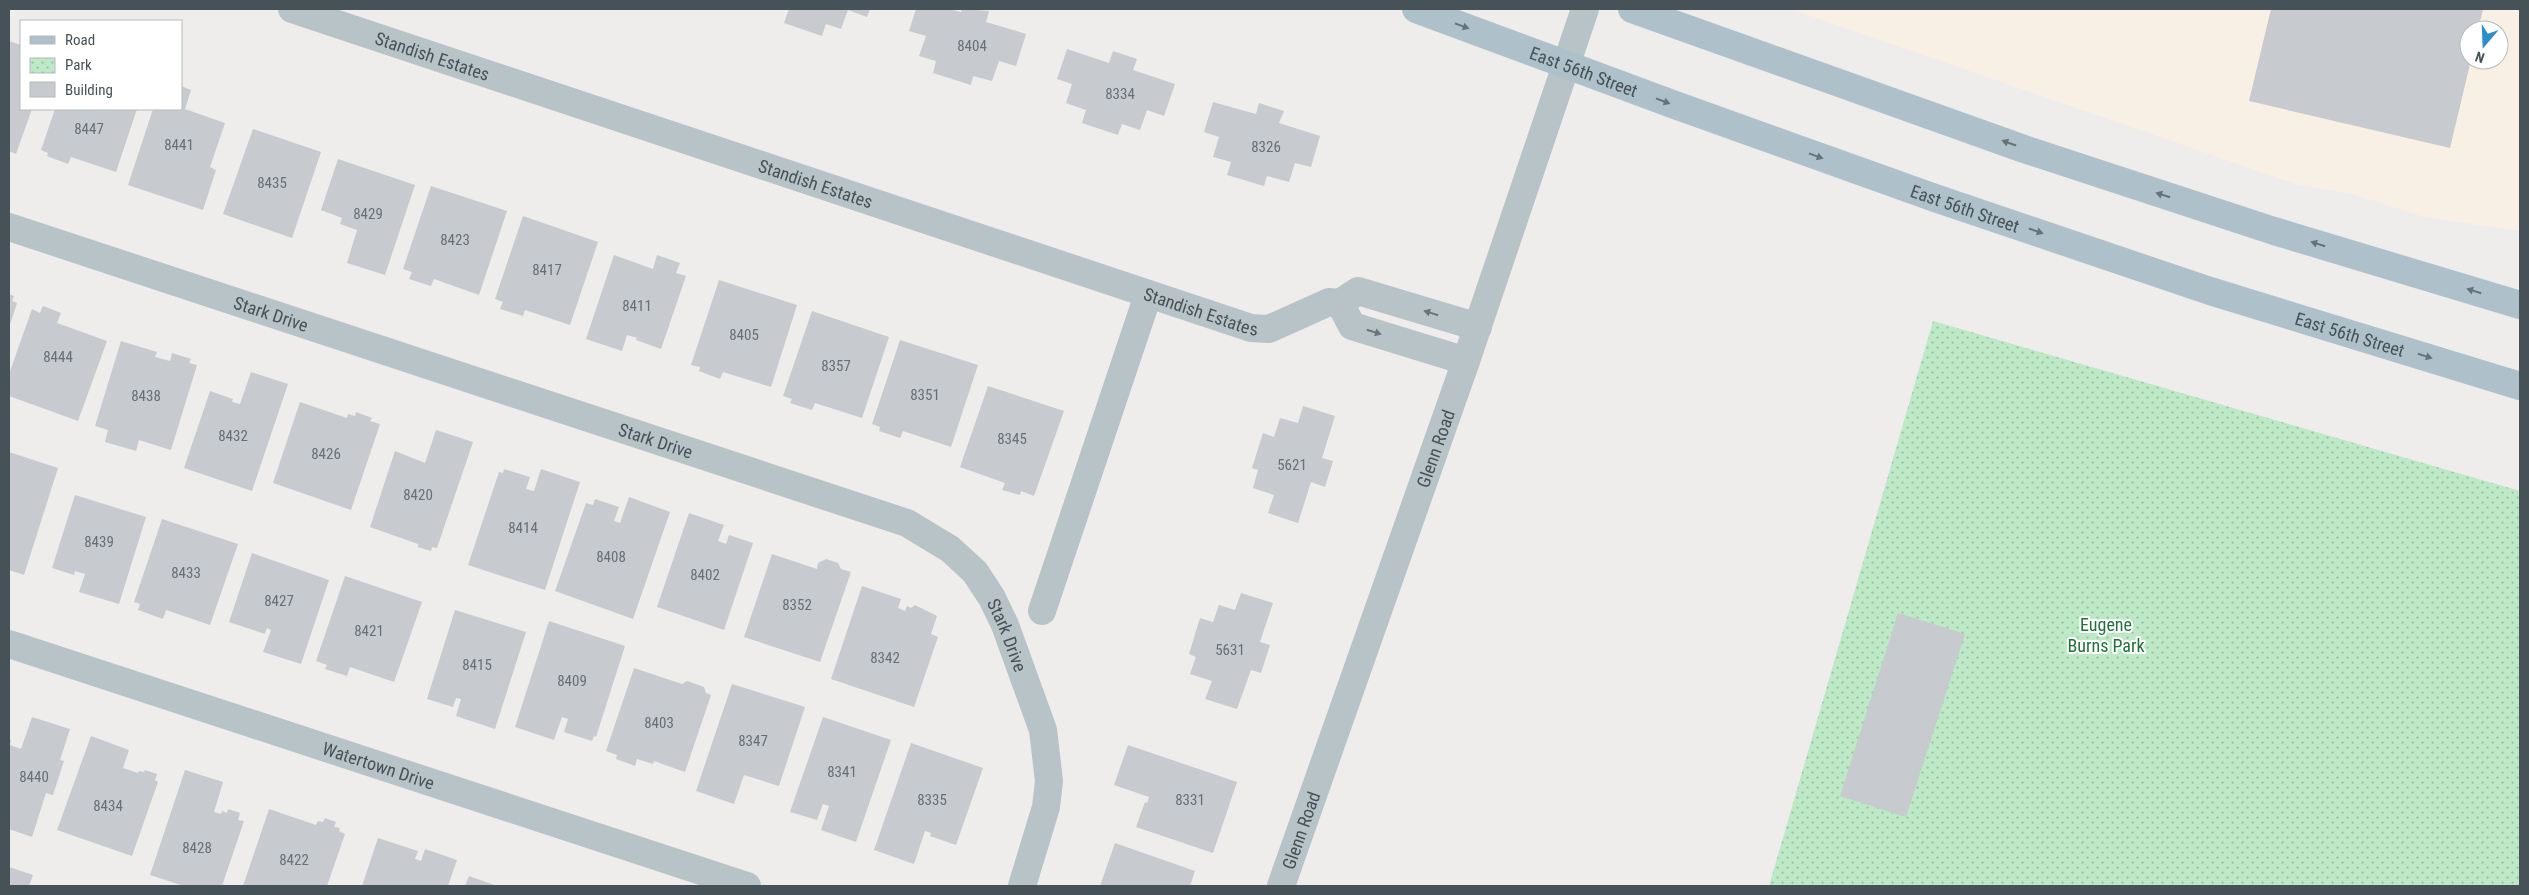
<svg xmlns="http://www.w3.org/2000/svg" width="2529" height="895" font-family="'Roboto Condensed',sans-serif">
<defs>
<pattern id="park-dots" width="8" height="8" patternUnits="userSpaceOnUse" patternTransform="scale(1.25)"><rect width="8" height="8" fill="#bde9c6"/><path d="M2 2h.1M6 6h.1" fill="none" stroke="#9bbfa4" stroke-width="1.8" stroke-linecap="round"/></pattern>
</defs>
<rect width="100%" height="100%" fill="#efecec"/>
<path fill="#f9f0e5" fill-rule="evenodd" d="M1791 9H2520V231L2424 217 2353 194 2296 184ZM2469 30H2499V60H2469Z"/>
<path fill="url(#park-dots)" d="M1933 321 2520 491V886H1769Z"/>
<path fill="#c7cace" d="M789 9H870L867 17 848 10 841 29 826 24 822 36 784 23Z
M916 9H949L961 12 962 9 989 11 986 22 1026 34 1016 66 999 61 992 81 973 76 971 85 933 73 936 61 919 56 926 36 909 31Z
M2271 9H2483L2478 30H2469L2471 60 2450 148 2249 101Z
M9 41 21 45V109H32L16 154 9 151Z
M1067 49 1109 63 1113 51 1137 59 1133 70 1175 84 1164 116 1147 110 1140 130 1122 124 1118 135 1082 123 1086 110 1066 103 1072 84 1057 79Z
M181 86 191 90 185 109 225 123 210 167 216 170 203 210 128 185 153 109H181Z
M1213 102 1256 114 1259 103 1284 111 1279 123 1320 136 1311 167 1295 163 1289 182 1267 176 1264 186 1227 175 1231 162 1213 157 1219 137 1204 132Z
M55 109H137L116 172 71 157 68 164 47 156 48 153 41 150Z
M253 129 321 152 292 238 223 214Z
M338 159 415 185 385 275 347 263 357 230 340 224 342 218 321 210Z
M431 186 507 211 479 295 434 279 431 286 409 279 412 272 403 269Z
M523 216 598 242 570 325 525 310 523 316 500 309 503 302 495 299Z
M614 255 653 269 657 255 680 263 676 273 686 276 661 349 636 340 637 338 627 335 622 351 586 339Z
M719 280 797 305 771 387 723 372 720 379 699 371 700 367 691 365Z
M9 294 14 296 12 301 17 303 9 328Z
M43 306 61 313 57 323 107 341 78 421 9 396V374L32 309 40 313Z
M812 311 889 337 862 418 815 403 812 410 790 403 792 399 783 396Z
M900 340 978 365 951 447 903 431 900 438 879 431 880 427 872 424Z
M121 341 157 352 155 357 170 361 172 353 191 359 189 363 197 365 171 450 139 440 136 451 105 442 108 430 95 426Z
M251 372 288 384 252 491 184 468 210 391 233 399 232 402 240 404Z
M988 386 1064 411 1034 496 1021 491 1020 495 1002 490 1005 483 960 467Z
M300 402 347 418 348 414 355 416 356 412 372 418 370 421 380 424 351 510 273 483Z
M1303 406 1335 416 1322 458 1333 461 1325 487 1311 482 1298 523 1268 513 1274 495 1253 488 1258 470 1252 468 1263 433 1274 437 1280 418 1298 423Z
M436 430 473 442 437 548 432 547 431 551 418 547V544L370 527 395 451 425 463Z
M9 452 58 468 24 575 9 570Z
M504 469 530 477 526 489 534 491 541 469 580 482 545 590 468 565 499 472 503 473Z
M75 495 146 517 119 604 79 592 85 574 75 571 74 575 52 568Z
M629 497 670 512 633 619 555 591 586 503 593 505 595 499 619 507 614 521 620 523Z
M689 513 724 525 718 541 726 544 729 535 753 543 724 630 657 607Z
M162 519 238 544 210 625 166 610 163 619 138 610 140 604 134 602Z
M252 553 329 580 301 664 263 652 271 630 267 628 265 634 229 622Z
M772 554 817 569 818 563 826 559 838 563 841 569 851 572 820 662 744 637Z
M345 576 422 602 394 682 350 667 347 676 325 669 327 665 316 661Z
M862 586 901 599 898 608 905 611 907 606 911 608 915 605 937 616 931 634 938 637 914 707 831 679Z
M1241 593 1273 603 1260 642 1270 645 1261 673 1251 670 1237 709 1205 699 1212 681 1190 674 1196 657 1189 654 1200 618 1213 622 1219 605 1235 610Z
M455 610 526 632 495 729 456 716 461 699 456 698 453 707 427 699Z
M1898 613 1965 634 1906 817 1840 796Z
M549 621 625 646 596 737 594 736 592 741 564 732 568 719 562 717 554 740 515 727Z
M634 668 682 684 687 681 704 687 706 693 711 695 685 772 654 761 653 764 637 759 635 766 616 759 617 755 606 751Z
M732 684 805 707 779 786 744 775 734 804 696 791Z
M32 717 70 729 60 760 64 761 53 795 46 793 32 837 9 829V740H11L10 745 21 749Z
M823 717 891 740 856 842 821 830 829 806 823 804 817 820 790 812Z
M91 736 129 750 123 768 138 773 139 771 144 772 145 770 157 774 155 780 158 782 132 856 57 830Z
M911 743 983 768 956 845 930 836 931 833 925 831 914 864 874 850Z
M1128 745 1237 782 1213 853 1136 827 1145 802 1147 803 1149 797 1114 785Z
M185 770 223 782 214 812 221 814 222 811 227 813 228 809 240 813 238 820 244 821 222 886H184L150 875Z
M269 809 316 825 318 821 323 822 325 818 336 822 334 827 340 828 339 831 345 834 327 886H243Z
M378 838 418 851 415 859 421 861 425 849 457 860 448 886H362Z
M1115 843 1195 871 1190 886H1100Z
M9 867 33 875 29 886H9Z
M469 876 497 886H465Z"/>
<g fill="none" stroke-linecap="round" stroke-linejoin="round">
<g stroke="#b8c3c7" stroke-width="28">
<path id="s1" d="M292 9 1251 328 1269 329 1329 302 1340 303 1358 291 1478 327"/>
<path id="s2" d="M9 227 907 523 950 549 975 572 992 598 1005 625 1043 730 1049 781 1046 807 1022 886"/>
<path d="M1340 303 1352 326 1466 361"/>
<path d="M1042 611 1148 295"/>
<path id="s3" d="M9 644 747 886"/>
<path id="s4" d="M1281 886 1466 361 1585 9"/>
</g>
<g stroke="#aec0c9" stroke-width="28">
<path id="s5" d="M1416 9 1675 105 1935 198 2210 291 2520 386"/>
<path d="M1632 9 2024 149 2274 231 2520 305"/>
</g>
</g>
<defs><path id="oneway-solid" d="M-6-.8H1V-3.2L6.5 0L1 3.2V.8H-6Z" transform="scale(1.25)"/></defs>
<g fill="#657379">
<use href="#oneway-solid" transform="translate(1462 26) rotate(20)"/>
<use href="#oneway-solid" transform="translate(1663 101) rotate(21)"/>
<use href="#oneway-solid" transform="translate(2009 143) rotate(-161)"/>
<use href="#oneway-solid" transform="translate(1816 156) rotate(20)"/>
<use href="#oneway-solid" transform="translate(2163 195) rotate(-162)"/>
<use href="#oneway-solid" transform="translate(2036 231) rotate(19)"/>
<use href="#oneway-solid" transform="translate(2318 244) rotate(-163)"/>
<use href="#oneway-solid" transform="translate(2474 291) rotate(-163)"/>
<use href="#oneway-solid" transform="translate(2425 356) rotate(17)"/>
</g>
<g fill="#687479">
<use href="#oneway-solid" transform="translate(1431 313) rotate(-163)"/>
<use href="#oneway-solid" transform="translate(1374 332) rotate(17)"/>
</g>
<g text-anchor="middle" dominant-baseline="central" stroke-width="4" stroke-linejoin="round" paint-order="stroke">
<g font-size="15" fill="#667075">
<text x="972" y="46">8404</text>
<text x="1120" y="94">8334</text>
<text x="89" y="129">8447</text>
<text x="179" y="145">8441</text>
<text x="1266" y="147">8326</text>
<text x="272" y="183">8435</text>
<text x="368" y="214">8429</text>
<text x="455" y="240">8423</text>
<text x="547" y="270">8417</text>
<text x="637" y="306">8411</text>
<text x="744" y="335">8405</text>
<text x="58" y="357">8444</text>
<text x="836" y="366">8357</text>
<text x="925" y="395">8351</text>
<text x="146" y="396">8438</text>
<text x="233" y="436">8432</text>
<text x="1012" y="439">8345</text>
<text x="326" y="454">8426</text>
<text x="1292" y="465">5621</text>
<text x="418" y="495">8420</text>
<text x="523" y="528">8414</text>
<text x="99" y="542">8439</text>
<text x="611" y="557">8408</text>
<text x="186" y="573">8433</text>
<text x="705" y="575">8402</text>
<text x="279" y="601">8427</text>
<text x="797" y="605">8352</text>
<text x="369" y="631">8421</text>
<text x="1230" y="650">5631</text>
<text x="885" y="658">8342</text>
<text x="477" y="665">8415</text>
<text x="572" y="681">8409</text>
<text x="659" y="723">8403</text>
<text x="753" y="741">8347</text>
<text x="842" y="772">8341</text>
<text x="34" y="777">8440</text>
<text x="932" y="800">8335</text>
<text x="1190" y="800">8331</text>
<text x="108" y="806">8434</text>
<text x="197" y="848">8428</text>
<text x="294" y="860">8422</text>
</g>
<g font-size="18" fill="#465257" stroke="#fff">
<text stroke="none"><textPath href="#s1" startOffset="148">Standish Estates</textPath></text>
<text stroke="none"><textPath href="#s5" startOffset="179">East 56th Street</textPath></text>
<text stroke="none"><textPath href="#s1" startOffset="552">Standish Estates</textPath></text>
<text stroke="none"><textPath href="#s5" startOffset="584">East 56th Street</textPath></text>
<text stroke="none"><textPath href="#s1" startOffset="958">Standish Estates</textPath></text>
<text stroke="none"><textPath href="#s2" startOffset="276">Stark Drive</textPath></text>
<text stroke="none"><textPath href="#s5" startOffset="989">East 56th Street</textPath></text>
<text stroke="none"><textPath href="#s2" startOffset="681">Stark Drive</textPath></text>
<text stroke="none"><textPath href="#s4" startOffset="464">Glenn Road</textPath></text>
<text stroke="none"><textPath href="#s2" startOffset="1101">Stark Drive</textPath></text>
<text stroke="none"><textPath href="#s3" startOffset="389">Watertown Drive</textPath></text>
<text stroke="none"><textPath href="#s4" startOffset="59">Glenn Road</textPath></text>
</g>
<g font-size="18" fill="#1f7138" stroke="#fff">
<text x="2106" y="624">Eugene<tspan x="2106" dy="21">Burns Park</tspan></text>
</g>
</g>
<rect width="2529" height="895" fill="none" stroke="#465257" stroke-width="20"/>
<rect x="20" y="20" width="162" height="90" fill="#ffffff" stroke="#b5babc"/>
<rect x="30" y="36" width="25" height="8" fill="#aec0c9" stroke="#b5babc"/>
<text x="65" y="45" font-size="15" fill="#465257">Road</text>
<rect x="30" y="58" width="25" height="15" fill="url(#park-dots)" stroke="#b5babc"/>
<text x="65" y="70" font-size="15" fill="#465257">Park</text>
<rect x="30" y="82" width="25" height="15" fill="#c7cace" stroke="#b5babc"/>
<text x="65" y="95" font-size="15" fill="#465257">Building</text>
<g transform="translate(2484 45) rotate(199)"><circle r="24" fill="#ffffff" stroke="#b5babc"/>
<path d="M0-4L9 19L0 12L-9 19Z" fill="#298ecb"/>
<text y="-8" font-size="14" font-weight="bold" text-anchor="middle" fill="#465257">N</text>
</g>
</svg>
